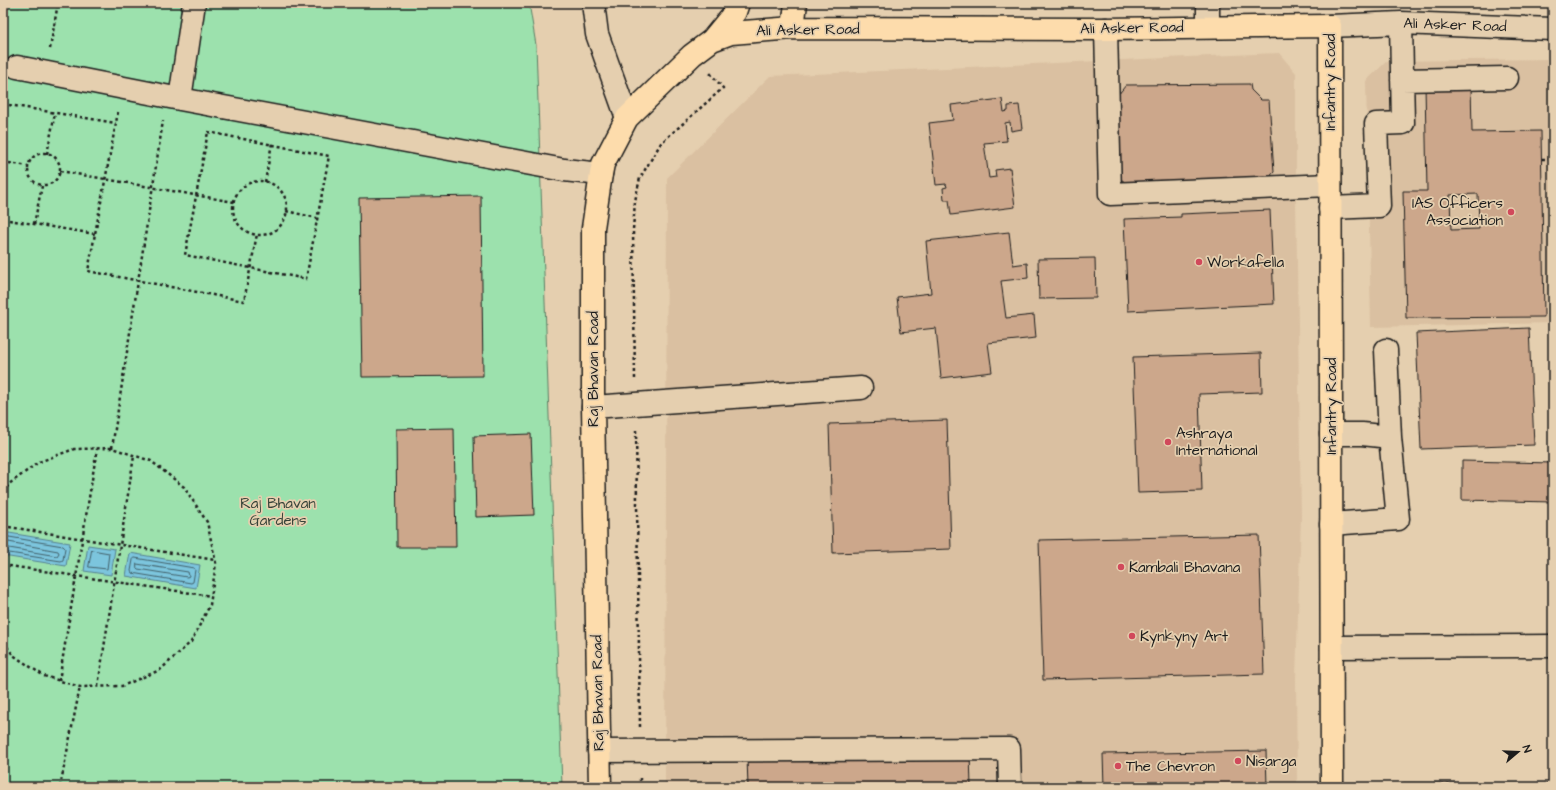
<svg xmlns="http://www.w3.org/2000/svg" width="1556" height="790" font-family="'Architects Daughter',sans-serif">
<rect width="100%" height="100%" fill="#e5cfaf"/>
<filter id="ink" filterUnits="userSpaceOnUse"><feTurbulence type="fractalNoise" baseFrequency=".025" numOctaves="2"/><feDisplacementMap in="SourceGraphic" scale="8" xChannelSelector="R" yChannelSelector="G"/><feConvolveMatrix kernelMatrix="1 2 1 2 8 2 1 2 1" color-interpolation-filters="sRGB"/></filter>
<g filter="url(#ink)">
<path fill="#dac0a1" d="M1279 53 1296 73V198L1301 516 1296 679 1297 787H665L667 178 770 76Z
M1553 59V323L1371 327 1366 81 1387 61Z"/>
<path fill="#9ce1ad" stroke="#5c7e64" d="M3 3H529L536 45 562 787H3Z"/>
<path fill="#7cc5dd" stroke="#568190" d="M3 532 70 543 66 566 3 556Z
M88 545 115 549 111 575 84 571Z
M130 553 200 565 196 588 126 576Z"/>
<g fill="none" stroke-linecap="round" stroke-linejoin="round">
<path stroke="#426069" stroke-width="1" d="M3 536 63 546 65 548 63 560 61 561 3 552
M3 541 58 551 59 553 57 556 3 547
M92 550 109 553 107 569 89 567Z
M135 558 194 568 195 570 193 582 191 583 132 573 131 571 133 560Z
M137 564 188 572 189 576 187 577 138 569 137 568Z"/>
</g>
<path fill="#cca78b" stroke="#1c1c1c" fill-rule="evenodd" d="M1250 84 1251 90 1261 100H1269L1274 172 1265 182 1131 187 1121 179 1118 95 1126 85Z
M1471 84 1472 132 1541 131 1544 317 1406 318 1403 191H1427L1425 85ZM1478 194 1479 229 1451 230 1450 195Z
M1002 99 1004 112 1008 111V106L1019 105 1022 129 1011 131 1010 122 1005 123 1007 141 984 143 989 178 996 177 995 170 1010 168 1015 207 951 215 949 200H944L943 188 947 187 946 184 936 185 929 123 953 120 951 105Z
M481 196 483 376 362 377 359 198Z
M1270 210 1274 304 1128 311 1124 219 1181 217V214Z
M1009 232 1013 265 1027 263 1028 278 1001 281 1006 318 1034 315 1036 338 988 343 992 372 941 378 936 328 901 332 897 297 931 293 926 241Z
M1095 258 1096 298 1039 299 1038 259Z
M1529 328 1534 445 1421 449 1416 333Z
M1261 353 1262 392 1199 394 1202 491 1138 493 1133 357Z
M947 420 951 549 833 553 829 424Z
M454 428 456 547H397L396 429Z
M531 434 534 515 476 517 474 436Z
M1462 461 1553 463V502L1462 500Z
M1259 535 1264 674 1043 680 1039 540Z
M1266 751 1267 787H1104L1103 754Z
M970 752 971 787H748L747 757Z
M1403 783 1553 784V787H1403Z"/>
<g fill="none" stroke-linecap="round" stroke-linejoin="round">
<g stroke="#1c1c1c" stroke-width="25">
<path id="minor" d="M593 3 597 34 627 118
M1208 3V27
M1330 26 1401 23 1553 29
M1106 29 1110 194 1330 185
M17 67 180 99 564 170 601 174
M1402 80 1507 78
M180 99 194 3
M1330 208 1379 206 1376 124 1403 123 1401 23
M593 407 861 388
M1331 434H1362L1390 437
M1331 524 1398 519 1390 437 1386 350
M1332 647 1553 646
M599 751 1009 749 1010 787"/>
</g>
<g stroke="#1c1c1c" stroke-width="25">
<path id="major" d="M793 28 796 3
M712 40 731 33 793 28 1106 29 1330 26 1332 787
M600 787 593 407V228L601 174 603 164 627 118 692 55 712 40 735 12 738 3"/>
</g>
<path stroke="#1c1c1c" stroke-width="2.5" stroke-dasharray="3 3" stroke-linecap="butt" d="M50 49 58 3
M3 104 116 123
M118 112 88 271 244 301 257 234
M208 132 329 156 306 279 185 255Z
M28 169a16 16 0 1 1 32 0a16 16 0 1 1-32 0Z
M47 154 55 113
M1542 159H1553
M3 162 28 166
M60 171 234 202
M233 208a27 27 0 1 1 54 0a27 27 0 1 1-54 0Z
M265 182 272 143
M286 211 317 218
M3 219 95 234
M34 224 42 186
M635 379 633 230 635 201 640 178 661 143 723 88 710 73
M636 430 640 727
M112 448 163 121
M3 493 9 484 39 462 74 449 112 448 151 461 184 487 207 522 216 563 210 605 191 642 160 670 122 686 80 687 44 676 13 655 3 641
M3 526 215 560
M3 565 211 596
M59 681 97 449
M98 686 134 456
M60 787 80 687
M640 787V776"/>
<use href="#minor" stroke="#e5cfaf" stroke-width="22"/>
<use href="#major" stroke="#fddcac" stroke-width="22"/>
</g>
</g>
<g fill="#d1495b" stroke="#e5cfaf" stroke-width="1.5">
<circle cx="1511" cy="212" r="4"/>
<circle cx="1199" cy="262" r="4"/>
<circle cx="1168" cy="442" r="4"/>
<circle cx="1121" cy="567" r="4"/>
<circle cx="1132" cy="636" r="4"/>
<circle cx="1238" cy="761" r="4"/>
<circle cx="1118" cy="766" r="4"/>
</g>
<g text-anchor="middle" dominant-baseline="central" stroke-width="3.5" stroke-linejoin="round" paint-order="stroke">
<g font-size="15" fill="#1c1c1c" stroke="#e5cfaf">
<text transform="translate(1455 25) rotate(2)">Ali Asker Road</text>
<text transform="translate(1132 28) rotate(-1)">Ali Asker Road</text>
<text transform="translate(808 30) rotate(-1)">Ali Asker Road</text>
<text transform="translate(1330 82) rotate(-90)">Infantry Road</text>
<text transform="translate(593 369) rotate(-90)">Raj Bhavan Road</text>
<text transform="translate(1331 406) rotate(-90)">Infantry Road</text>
<text transform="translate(598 693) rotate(-91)">Raj Bhavan Road</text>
</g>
<g font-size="15" fill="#1c1c1c" stroke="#e5cfaf" text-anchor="start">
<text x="1503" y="203" text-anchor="end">IAS Officers<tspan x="1503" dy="17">Association</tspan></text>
<text x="1207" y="262">Workafella</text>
<text x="1176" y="433">Ashraya<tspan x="1176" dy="17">International</tspan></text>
<text x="1129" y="567">Kambali Bhavana</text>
<text x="1140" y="636">Kynkyny Art</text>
<text x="1246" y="761">Nisarga</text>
<text x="1126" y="766">The Chevron</text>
</g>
<g font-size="15" fill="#364339" stroke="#e5cfaf">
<text x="278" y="503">Raj Bhavan<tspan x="278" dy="17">Gardens</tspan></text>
</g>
</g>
<rect width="1556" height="790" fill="none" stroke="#e5cfaf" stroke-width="16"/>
<rect x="8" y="8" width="1540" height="774" fill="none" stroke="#1c1c1c" stroke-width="1.5" filter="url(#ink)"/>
<g transform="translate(1518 752) rotate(71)" stroke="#e5cfaf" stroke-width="3" paint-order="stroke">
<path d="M0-3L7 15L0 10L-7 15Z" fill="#1c1c1c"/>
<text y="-6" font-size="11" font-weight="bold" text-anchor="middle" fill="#1c1c1c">N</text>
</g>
</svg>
